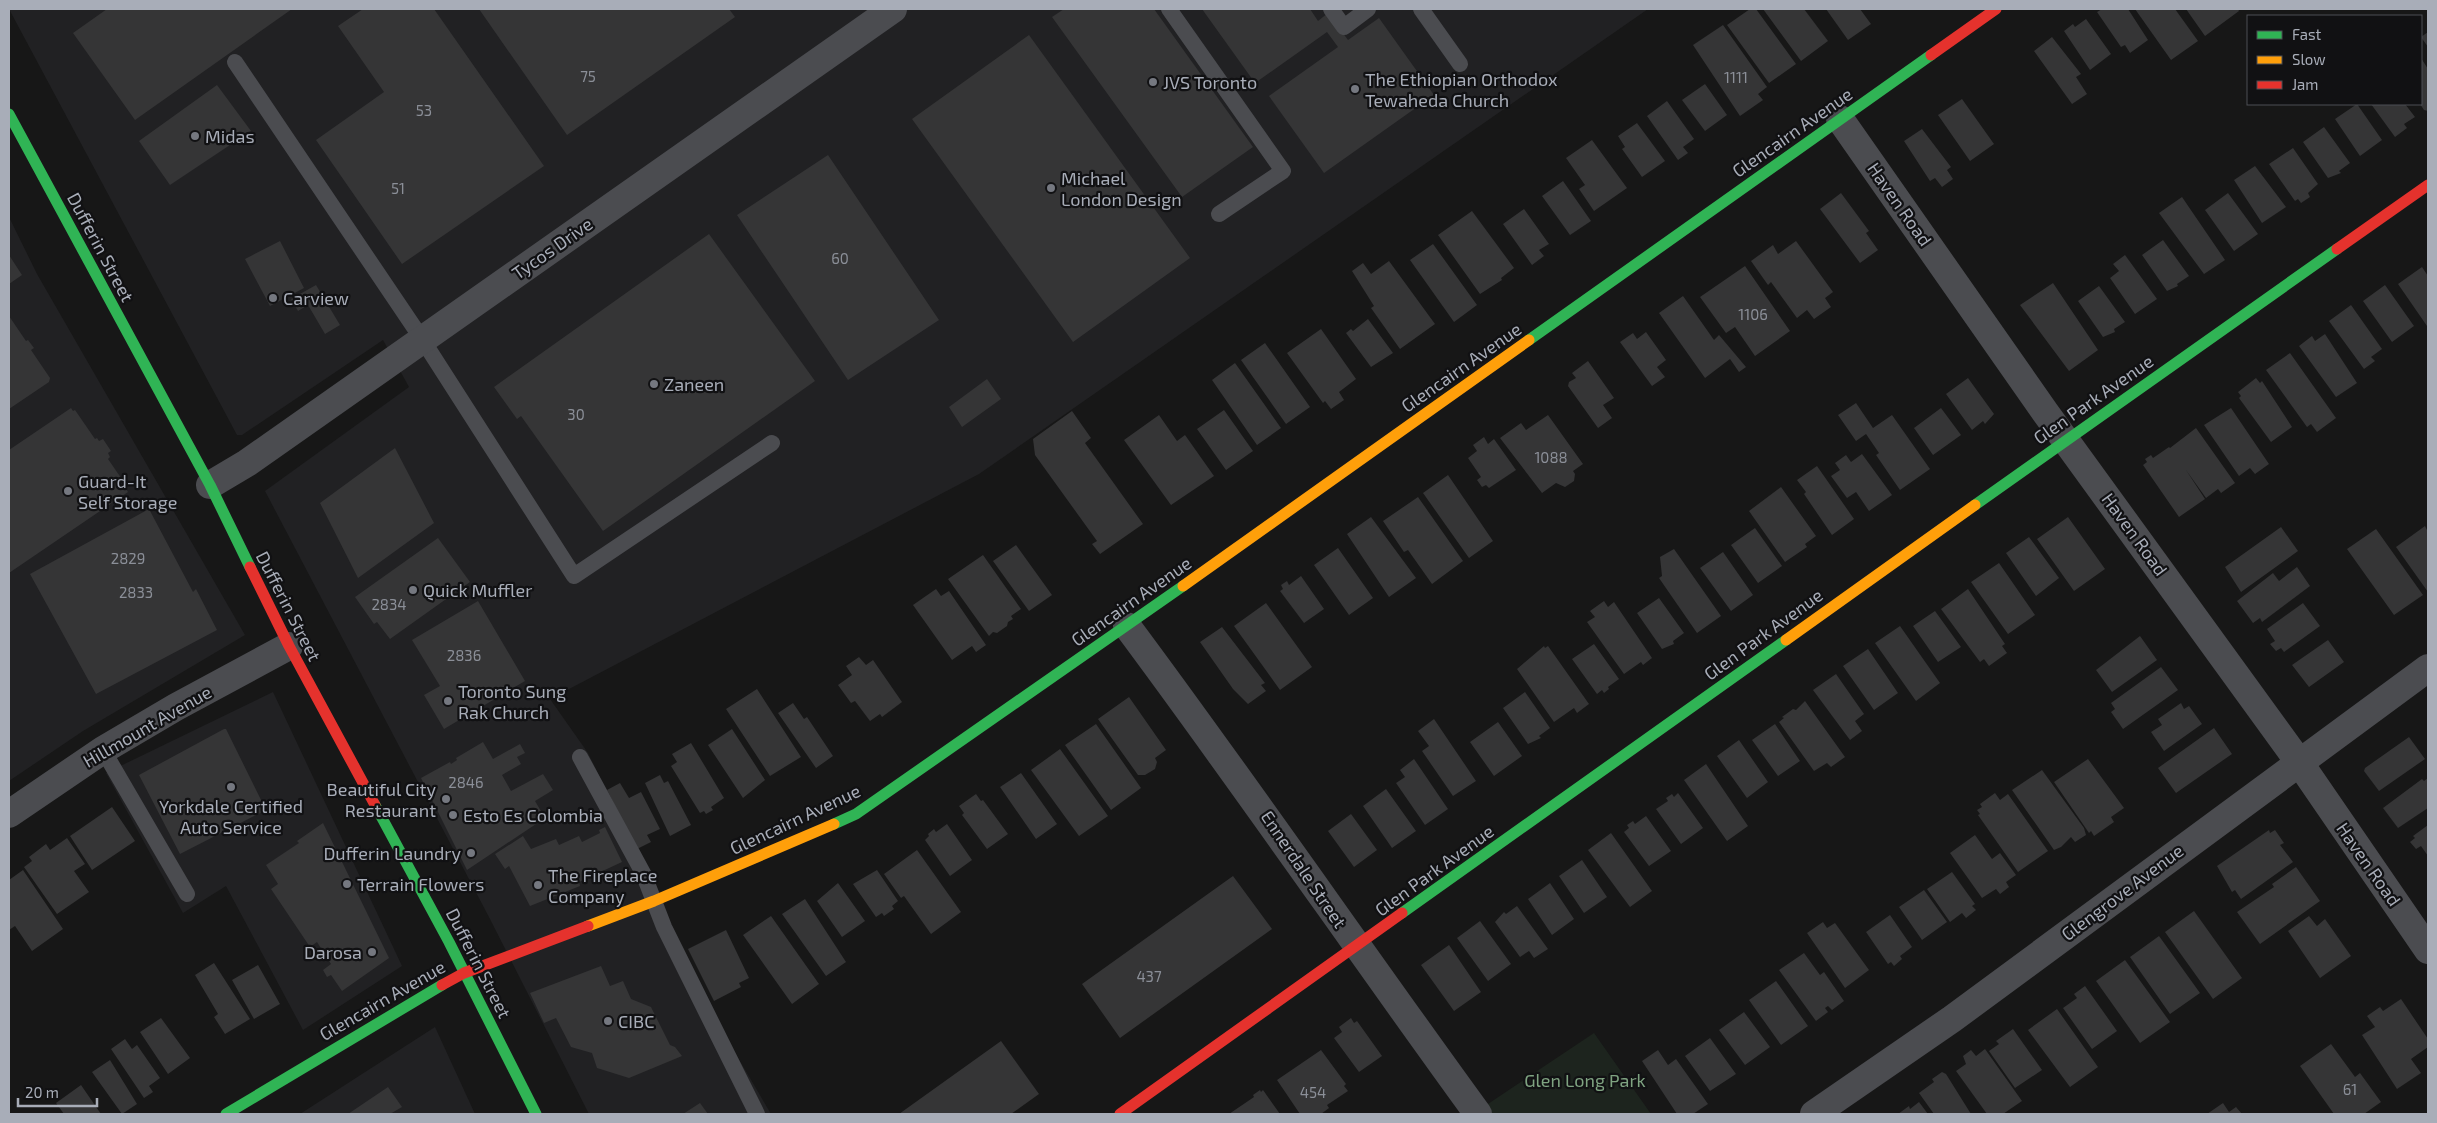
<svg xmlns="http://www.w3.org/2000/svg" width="2437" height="1123" font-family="'Exo 2',sans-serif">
<rect width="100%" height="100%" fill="#171717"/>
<path fill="#212123" d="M9 9H1648L979 474 550 699 588 753 642 862 696 986 771 1114H589L490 919 265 491 409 387 383 340 242 435H237Z
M9 217 37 274 245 635 83 731 9 781Z
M273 692 402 966 303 1030 226 886 183 913 106 773Z
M435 1027 475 1114H300Z"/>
<path fill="#1d241e" d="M1594 1033 1651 1114H1473Z"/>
<path fill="#353536" d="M107 9H292L135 120 73 33Z
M363 9H434L544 166 402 264 316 140 384 92 338 26Z
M479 9H729L735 17 567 135Z
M1064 9H1154L1253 147 1182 197 1052 17Z
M1202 9H1310L1318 21 1328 13 1348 40 1379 18 1434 95 1324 173 1269 96 1338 47 1327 32 1255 83Z
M1750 9H1756L1796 64 1769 83 1727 25Z
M1763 9H1804L1828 41 1801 61Z
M1826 9H1860L1871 24 1848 40Z
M2102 9H2128L2148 40 2130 53 2125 45 2121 47 2097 12Z
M2135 9H2175L2198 41 2171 60Z
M2186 9H2238L2239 11 2205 36Z
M2086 19 2111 54 2090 70 2064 31 2073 24 2075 27Z
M1723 25 1767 87 1758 94 1763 100 1740 116 1693 45Z
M2428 32V47L2421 37Z
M1029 35 1190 258 1073 342 912 119Z
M2052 37 2081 74 2076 77 2087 94 2072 104 2034 51Z
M2421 58 2428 69V111L2424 110 2420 104Z
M1705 84 1727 115 1705 131 1682 100Z
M217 85 251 131 170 185 139 141Z
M1962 99 1994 144 1970 161 1938 115Z
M1667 101 1694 139 1683 147 1688 153 1678 160 1647 116Z
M2357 104 2382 140 2360 156 2335 119Z
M2371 104H2405L2415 117 2404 124 2407 128 2395 137Z
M1637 123 1665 161 1642 177 1622 149 1625 147 1618 136Z
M2324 127 2350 163 2339 171 2341 173 2328 178 2303 142Z
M1922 129 1951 167 1947 170 1953 179 1942 187 1935 178 1930 181 1904 141Z
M1592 140 1627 188 1594 211 1579 189 1585 185 1566 158Z
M2293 148 2318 184 2308 193 2310 197 2301 203 2298 199 2295 201 2269 164Z
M828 155 939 320 848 380 737 215Z
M2255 166 2286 207 2262 223 2234 180Z
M1563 181 1591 221 1570 235 1542 196Z
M1841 193 1869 231 1866 233 1878 250 1860 263 1820 209Z
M2228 193 2258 234 2234 251 2205 210Z
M2182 197 2225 260 2204 274 2159 213Z
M1524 209 1549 244 1539 250 1544 256 1532 265 1503 224Z
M1472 211 1514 268 1501 278 1502 280 1480 294 1438 235Z
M709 234 815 381 603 531 521 416 517 419 494 387Z
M2163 240 2189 276 2177 284 2178 286 2167 291 2142 255Z
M280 241 304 288 270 306 245 259Z
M1796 241 1833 292 1825 298 1831 307 1814 319 1807 310 1797 318 1771 282 1768 285 1751 261 1773 245 1778 254Z
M1433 244 1477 305 1454 322 1410 260Z
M9 255 22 275 9 284Z
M2125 255 2157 299 2135 314 2110 278 2119 271 2113 264Z
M1389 261 1435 324 1400 349 1371 308 1374 306 1352 271 1363 263 1371 274Z
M1745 266 1790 331 1755 356 1735 327 1726 333 1700 297Z
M2422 267 2428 276 2427 326 2398 284Z
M2053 283 2098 350 2069 371 2020 305Z
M316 285 340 325 325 334 308 305 298 311 291 299Z
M2385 285 2414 326 2392 342 2363 301Z
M2099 286 2125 322 2114 329 2115 332 2103 337 2078 301Z
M1683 296 1714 340 1719 335 1746 367 1739 372 1730 359 1705 378 1659 313Z
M2351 305 2382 349 2371 357 2375 361 2364 369 2329 321Z
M9 316 26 341 28 340 34 348 31 350 50 378 49 382 9 409Z
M1368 319 1393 353 1371 367 1346 333 1351 329 1353 331Z
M1321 329 1356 379 1339 392 1344 400 1331 409 1325 401 1323 403 1287 353Z
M1646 332 1666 360 1657 367 1665 377 1652 386 1620 342 1633 333 1637 339Z
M2325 334 2357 383 2336 397 2299 346 2312 336 2315 341Z
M1265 343 1310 407 1286 424 1241 360Z
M2290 353 2336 418 2317 432 2311 424 2307 427 2266 370Z
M1588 361 1614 398 1603 405 1612 418 1598 428 1568 386 1569 382 1576 378 1572 373Z
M1235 363 1281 428 1257 445 1212 380Z
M1968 378 1994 414 1985 424 1983 421 1972 430 1946 394Z
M2256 378 2260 383 2262 381 2292 427 2271 442 2239 398 2241 396 2238 392Z
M987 379 1001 399 962 427 949 407Z
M1856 403 1873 428 1892 415 1930 469 1900 490 1876 455 1879 453 1866 434 1856 441 1838 415Z
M71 408 73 411 75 410 95 439 97 438 99 441 103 439 111 451 108 453 110 457 108 459 128 488 126 489 128 492 9 573V450Z
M1941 408 1961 435 1933 455 1914 428Z
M2231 408 2269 464 2255 474 2250 468 2239 476 2204 425Z
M1224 410 1253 451 1226 470 1197 429Z
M1072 411 1091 438 1085 443 1143 524 1100 554 1092 544 1097 541 1035 455 1033 439Z
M1159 415 1177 441 1185 435 1214 476 1171 505 1124 440Z
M1548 415 1583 464 1573 471 1575 474 1574 481 1565 487 1556 483 1542 493 1500 438 1521 423 1526 430Z
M2196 428 2235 483 2221 493 2218 489 2206 498 2186 470 2205 499 2179 517 2143 465 2147 462 2145 459 2151 455 2153 458 2169 447 2170 448Z
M1484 437 1488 444 1494 439 1516 470 1489 488 1486 485 1482 487 1477 480 1481 477 1468 458 1477 451 1473 445Z
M395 448 434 523 358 578 320 503Z
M1862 454 1892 495 1869 511 1856 492 1847 498 1831 476 1840 470 1835 463 1846 455 1851 462Z
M1817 466 1854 519 1832 535 1804 494 1806 492 1797 480Z
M1448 475 1493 541 1469 558 1423 493Z
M1781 487 1816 536 1805 544 1807 547 1785 562 1749 511Z
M1418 497 1463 561 1432 584 1408 550 1404 552 1383 521Z
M149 509 193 592 196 589 217 630 96 694 30 574Z
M1371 517 1416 578 1389 597 1347 534Z
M2068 517 2105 569 2074 591 2037 539Z
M2425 526 2428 532V592L2396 547Z
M2281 527 2298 551 2241 592 2225 567Z
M1755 528 1782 566 1758 583 1731 545Z
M2376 529 2423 595 2394 615 2347 549Z
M2029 537 2059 578 2036 596 2006 553Z
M438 538 470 582 390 639 377 622 374 624 355 597Z
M1016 545 1052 595 1029 611 993 561Z
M1338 548 1373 598 1349 615 1314 565Z
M1674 549 1721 616 1697 633 1659 578 1662 576 1660 557Z
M1723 552 1753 595 1731 611 1700 568Z
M983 555 1021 609 1011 616 1013 619 1008 622 1007 626 997 633 993 632 989 636 948 579Z
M1999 563 2035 615 2008 634 1971 582Z
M2297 567 2310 586 2262 622 2260 618 2253 623 2237 601 2273 573 2279 581Z
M1301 576 1324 609 1304 623 1280 591 1283 589 1281 585 1287 581 1289 585Z
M936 589 941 596 949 591 986 645 976 652 972 646 952 660 913 605Z
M1968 589 2005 644 2002 646 2007 653 1989 666 1984 659 1980 662 1941 609Z
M1659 598 1684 633 1673 641 1674 644 1662 649 1637 613Z
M478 601 525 681 444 729 424 695 440 686 412 640Z
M1604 601 1608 607 1614 602 1652 658 1643 665 1641 662 1624 674 1587 622 1595 617 1590 611Z
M1266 603 1312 667 1280 690 1234 626Z
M2303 603 2320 626 2284 652 2281 648 2276 651 2270 644 2275 641 2267 629Z
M1935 611 1961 647 1938 662 1913 626Z
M1900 626 1940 683 1916 701 1875 643Z
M1222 627 1265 683 1261 685 1266 691 1248 704 1233 689 1200 642Z
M2140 636 2157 660 2112 692 2096 670Z
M2328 640 2344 662 2309 687 2292 665Z
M1594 644 1619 679 1608 687 1609 689 1604 693 1602 690 1597 694 1572 659Z
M1544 646 1545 648 1548 646 1589 704 1577 713 1574 708 1554 722 1517 669Z
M1868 649 1898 693 1874 710 1843 666Z
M859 657 866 665 873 660 902 702 882 717 880 714 870 721 855 701 851 703 838 685 852 675 846 666Z
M2161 667 2178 690 2123 729 2111 712 2115 709 2111 703Z
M1836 674 1864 714 1855 721 1862 731 1850 740 1813 690Z
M757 689 801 757 770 776 726 709Z
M1525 692 1550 728 1539 736 1541 738 1528 744 1503 708Z
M1129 697 1166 750 1155 758 1157 762 1155 769 1145 775H1138L1098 719Z
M1805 701 1845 757 1831 767 1827 763 1814 771 1779 722 1784 718 1782 717 1793 709 1796 710Z
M793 703 804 719 807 717 833 756 816 768 778 713Z
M2181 703 2184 709 2189 706 2202 724 2164 751 2151 732 2162 725 2158 719Z
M1434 719 1476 781 1453 796 1422 751 1429 746 1418 731Z
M1498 722 1522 756 1494 776 1470 742Z
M1096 724 1141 788 1111 810 1065 745Z
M1775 724 1800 761 1778 776 1752 740Z
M2214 728 2232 754 2176 793 2158 768Z
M224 729H226L266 810 180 854 139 775Z
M732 729 765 780 743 798 708 745Z
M2409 737 2425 759 2379 791 2364 771 2365 768Z
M1739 740 1768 782 1747 798 1717 756Z
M483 742 493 759 520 744 525 753 517 757 521 764 502 775 511 791 543 774 553 790 535 801 545 818 467 870 421 778 450 762 451 764 457 760 456 758Z
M691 743 724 798 711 807 713 810 706 814 704 811 700 813 671 766 677 762 672 754Z
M1060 749 1108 816 1079 836 1031 770Z
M1414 759 1448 809 1425 825 1396 783 1405 777 1400 770Z
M2088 759 2124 808 2111 817 2114 822 2094 836 2091 831 2089 833 2054 782Z
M1706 764 1748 826 1727 841 1684 780Z
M2042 770 2084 828 2086 835 2075 842 2071 837 2061 847 2054 850 2012 790Z
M1021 773 1057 824 1036 839 1000 787Z
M660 775 664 783 668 781 691 825 670 836 645 783Z
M2428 778V808L2398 828 2383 808 2422 779 2424 781Z
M620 783 629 798 641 792 660 829 647 835 651 842 637 849 607 790Z
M1386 789 1416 831 1392 848 1363 806Z
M1678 793 1703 828 1681 844 1656 809 1668 801 1666 798 1672 794 1674 797Z
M1995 793 2000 800 2008 794 2048 851 2018 872 1978 815 1980 814 1977 810 1982 807 1980 804Z
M976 794 981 801 983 800 1008 834 987 849 962 815 964 813 959 806Z
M112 807 135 841 92 870 70 836Z
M1351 814 1377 850 1354 867 1328 831Z
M1646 816 1671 851 1649 866 1624 832 1629 828 1627 825 1633 821 1635 824Z
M323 823 389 958 342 991 331 975 327 977 323 970 331 964 317 942 310 947 271 889 278 884 266 865 299 843 297 841Z
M947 824 972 860 950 876 925 840 929 836 928 834 934 829 936 832Z
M2428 825V856L2421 846 2416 849 2410 842 2415 838 2413 836Z
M605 827 622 862 579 882 580 886 530 906 509 866 505 869 495 854 523 836 531 849 556 839 559 845 579 836 582 842 600 833 599 830Z
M2269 830 2270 833 2275 830 2284 843 2280 845 2293 862 2241 899 2235 890 2232 892 2217 866Z
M1611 833 1652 891 1630 907 1588 850Z
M1975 835 1992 859 2000 853 2016 875 2006 882 2009 887 2000 894 1996 889 1982 898 1950 853Z
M67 838 85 864 74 871 89 892 57 914 24 867 32 861 29 857 46 844 50 850Z
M917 850 961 912 931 934 904 896 901 898 884 874Z
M1582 860 1607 897 1584 913 1559 876Z
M2296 867 2320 901 2260 944 2237 912 2274 887 2272 884Z
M23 870 63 929 32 951 15 926 9 930V880Z
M877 870 898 901 892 906 894 909 884 916 882 913 876 917 853 884Z
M1952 872 1975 904 1972 906 1976 910 1966 918 1962 913 1950 922 1927 889Z
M1233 876 1272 929 1120 1038 1082 984Z
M838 883 865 921 842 937 817 901Z
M1550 883 1574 919 1552 935 1528 899Z
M1924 890 1947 922 1922 940 1899 907Z
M805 899 846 962 826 976 782 914Z
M1517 906 1548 949 1534 958 1529 951 1520 957 1495 922 1504 912 1506 914Z
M2194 911 2242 978 2213 999 2165 932Z
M1890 915 1912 947 1900 956 1902 959 1894 966 1891 962 1888 964 1866 932Z
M771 916 819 984 792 1004 743 935Z
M2309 916 2317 926 2325 919 2351 956 2320 978 2288 931Z
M1480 921 1511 964 1488 981 1457 938Z
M1823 922 1827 928 1835 923 1869 970 1845 988 1807 933Z
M726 930 749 978 739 983 741 987 714 1001 688 949Z
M2159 936 2200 993 2170 1014 2130 957Z
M1449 945 1481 992 1454 1011 1421 965Z
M1804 953 1820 975 1824 972 1844 1001 1832 1010 1828 1006 1825 1008 1828 1012 1816 1021 1779 970Z
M2125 960 2170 1022 2140 1043 2096 981Z
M214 963 250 1019 225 1034 214 1017 218 1014 195 975Z
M258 965 280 1004 254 1019 232 980Z
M601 966 610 986 623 981 631 999 651 1007 670 1045 675 1047 682 1056 629 1078 597 1068 592 1053 571 1047 556 1018 544 1023 530 993Z
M1776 981 1808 1026 1781 1045 1749 1000Z
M2085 986 2117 1031 2092 1049 2063 1008 2077 998 2074 994Z
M2401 999 2428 1039V1047L2411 1059 2421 1073 2397 1089 2362 1035 2375 1027 2367 1016 2380 1007 2383 1011Z
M2057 1009 2098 1067 2070 1087 2028 1030Z
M1744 1012 1770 1047 1745 1065 1719 1030Z
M161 1018 190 1058 168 1074 140 1032Z
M1351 1018 1354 1023 1357 1021 1382 1056 1359 1072 1334 1038 1342 1032 1339 1027Z
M2013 1029 2042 1070 2015 1088 1989 1051 1999 1044 1996 1041Z
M1710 1038 1736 1074 1710 1091 1685 1056Z
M125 1039 132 1049 137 1045 160 1078 149 1086 153 1092 144 1098 111 1049Z
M1001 1041 1039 1094 1011 1114H899Z
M2331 1044 2355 1077 2360 1073 2381 1102 2364 1114H2334L2300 1066Z
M1985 1049 2022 1101 2003 1114H1987L1956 1071 1966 1064 1963 1056 1971 1050 1976 1056Z
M1321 1050 1346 1084 1344 1086 1348 1091 1327 1105 1329 1108 1321 1114H1300L1277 1080Z
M1658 1050 1668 1065 1676 1059 1708 1104 1693 1114H1677L1642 1061Z
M110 1060 137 1104 122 1114 92 1072Z
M1942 1072 1946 1074 1971 1114H1934L1919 1093 1934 1082 1932 1079Z
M81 1085 101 1114H64L56 1103Z
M388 1087 402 1107 390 1114H348Z
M1260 1090 1261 1092 1263 1090 1280 1114H1229L1254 1097 1253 1095Z
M1919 1102 1928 1114H1898L1909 1106 1910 1109Z
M700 1103 708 1114H683Z
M2223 1103 2229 1112 2236 1107 2242 1114H2207Z"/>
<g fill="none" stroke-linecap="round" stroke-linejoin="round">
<path stroke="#4b4c50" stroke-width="16" d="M1169 9 1283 171 1219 214
M1331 9 1344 27 1368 9
M1421 9 1460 64
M235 62 422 339 574 576 772 443
M103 750 187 894
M580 757 643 873 664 927 757 1114"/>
<path stroke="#4b4c50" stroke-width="28" d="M1840 119 2045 412 2299 762 2428 950
M210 485 247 463 893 9
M1127 626C1247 787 1360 952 1478 1114
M9 814 103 750 176 707 289 646
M1814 1114 1952 1019 2428 668"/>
<path stroke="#30b455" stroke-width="11" d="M9 114 210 485 250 567
M1529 340 1931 55
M1975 505 2337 249
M375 805 449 942 536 1114
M834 824 856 814 1183 586
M1402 913 1786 640
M226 1114 442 985"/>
<path stroke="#ff9f0a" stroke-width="11" d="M1183 586 1529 340
M1786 640 1975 505
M588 926 654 901 834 824"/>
<path stroke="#e5322d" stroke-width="11" d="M1931 55 1996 9
M2337 249 2428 185
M250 567 289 646 375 805
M442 985 464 973 588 926
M1120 1114 1402 913"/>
</g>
<g fill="#757880" stroke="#111113" stroke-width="2">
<circle cx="1153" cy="82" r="5"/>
<circle cx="1355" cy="89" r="5"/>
<circle cx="195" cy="136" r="5"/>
<circle cx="1051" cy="188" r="5"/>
<circle cx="273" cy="298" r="5"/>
<circle cx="654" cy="384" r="5"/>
<circle cx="68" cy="491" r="5"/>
<circle cx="413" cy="590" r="5"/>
<circle cx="448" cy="701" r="5"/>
<circle cx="231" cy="787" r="5"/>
<circle cx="446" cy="799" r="5"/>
<circle cx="453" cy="815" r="5"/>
<circle cx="471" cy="853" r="5"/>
<circle cx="347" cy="884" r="5"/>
<circle cx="538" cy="885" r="5"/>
<circle cx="372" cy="952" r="5"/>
<circle cx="608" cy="1021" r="5"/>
</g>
<g text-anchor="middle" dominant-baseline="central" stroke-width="4.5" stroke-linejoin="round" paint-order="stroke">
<g font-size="15" fill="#8b8f98">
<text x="588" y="76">75</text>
<text x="1736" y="77">1111</text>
<text x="424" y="110">53</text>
<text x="398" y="188">51</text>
<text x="840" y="258">60</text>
<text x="1753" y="314">1106</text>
<text x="576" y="414">30</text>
<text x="1551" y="457">1088</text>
<text x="128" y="558">2829</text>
<text x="136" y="592">2833</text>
<text x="389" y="604">2834</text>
<text x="464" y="655">2836</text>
<text x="466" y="782">2846</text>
<text x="1149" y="976">437</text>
<text x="2350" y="1089">61</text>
<text x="1313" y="1092">454</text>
</g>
<g font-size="18" fill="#a8adb8" stroke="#111113" text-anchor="start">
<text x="1365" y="79">The Ethiopian Orthodox<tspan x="1365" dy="21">Tewaheda Church</tspan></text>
<text x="1163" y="82">JVS Toronto</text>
<text x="205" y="136">Midas</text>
<text x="1061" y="178">Michael<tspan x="1061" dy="21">London Design</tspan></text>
<text x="283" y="298">Carview</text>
<text x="664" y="384">Zaneen</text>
<text x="78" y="481">Guard-It<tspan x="78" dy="21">Self Storage</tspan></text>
<text x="423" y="590">Quick Muffler</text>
<text x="458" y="691">Toronto Sung<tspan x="458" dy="21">Rak Church</tspan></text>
<text x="436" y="789" text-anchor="end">Beautiful City<tspan x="436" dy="21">Restaurant</tspan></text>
<text x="231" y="806" text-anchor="middle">Yorkdale Certified<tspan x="231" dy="21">Auto Service</tspan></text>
<text x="463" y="815">Esto Es Colombia</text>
<text x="461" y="853" text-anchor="end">Dufferin Laundry</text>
<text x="548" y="875">The Fireplace<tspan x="548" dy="21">Company</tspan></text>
<text x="357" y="884">Terrain Flowers</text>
<text x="362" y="952" text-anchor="end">Darosa</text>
<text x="618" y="1021">CIBC</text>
</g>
<g font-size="18" fill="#a8adb8" stroke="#111113">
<text transform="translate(1792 132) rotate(-35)">Glencairn Avenue</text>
<text transform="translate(1900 204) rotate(55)">Haven Road</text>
<text transform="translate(101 247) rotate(62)">Dufferin Street</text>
<text transform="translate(552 248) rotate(-35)">Tycos Drive</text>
<text transform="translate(1461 367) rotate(-35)">Glencairn Avenue</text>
<text transform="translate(2093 399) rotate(-35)">Glen Park Avenue</text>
<text transform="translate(2135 534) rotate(54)">Haven Road</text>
<text transform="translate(1131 601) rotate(-35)">Glencairn Avenue</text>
<text transform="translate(289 606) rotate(63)">Dufferin Street</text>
<text transform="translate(1763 634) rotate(-36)">Glen Park Avenue</text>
<text transform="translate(147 726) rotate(-30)">Hillmount Avenue</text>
<text transform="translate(795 819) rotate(-25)">Glencairn Avenue</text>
<text transform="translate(2369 864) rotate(55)">Haven Road</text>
<text transform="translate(1304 869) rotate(56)">Ennerdale Street</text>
<text transform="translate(1434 870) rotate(-36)">Glen Park Avenue</text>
<text transform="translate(2122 892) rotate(-37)">Glengrove Avenue</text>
<text transform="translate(479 963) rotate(63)">Dufferin Street</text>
<text transform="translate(382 1000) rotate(-30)">Glencairn Avenue</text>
</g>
<g font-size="18" fill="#7fa381" stroke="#111113">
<text x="1585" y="1080">Glen Long Park</text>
</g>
</g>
<rect width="2437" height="1123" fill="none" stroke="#a8adb8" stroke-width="20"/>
<rect x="2247" y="15" width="175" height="90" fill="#111113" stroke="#4d4f55"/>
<rect x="2257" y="31" width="25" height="8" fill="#30b455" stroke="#4d4f55"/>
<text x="2292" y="40" font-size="15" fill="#a8adb8">Fast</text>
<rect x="2257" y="56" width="25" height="8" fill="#ff9f0a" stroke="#4d4f55"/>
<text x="2292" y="65" font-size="15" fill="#a8adb8">Slow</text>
<rect x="2257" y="81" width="25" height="8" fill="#e5322d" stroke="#4d4f55"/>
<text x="2292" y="90" font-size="15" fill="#a8adb8">Jam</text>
<path d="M18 1098v8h79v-8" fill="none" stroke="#a8adb8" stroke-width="2.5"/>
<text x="25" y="1098" font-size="15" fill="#a8adb8" stroke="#111113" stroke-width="4" paint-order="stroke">20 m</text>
</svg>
